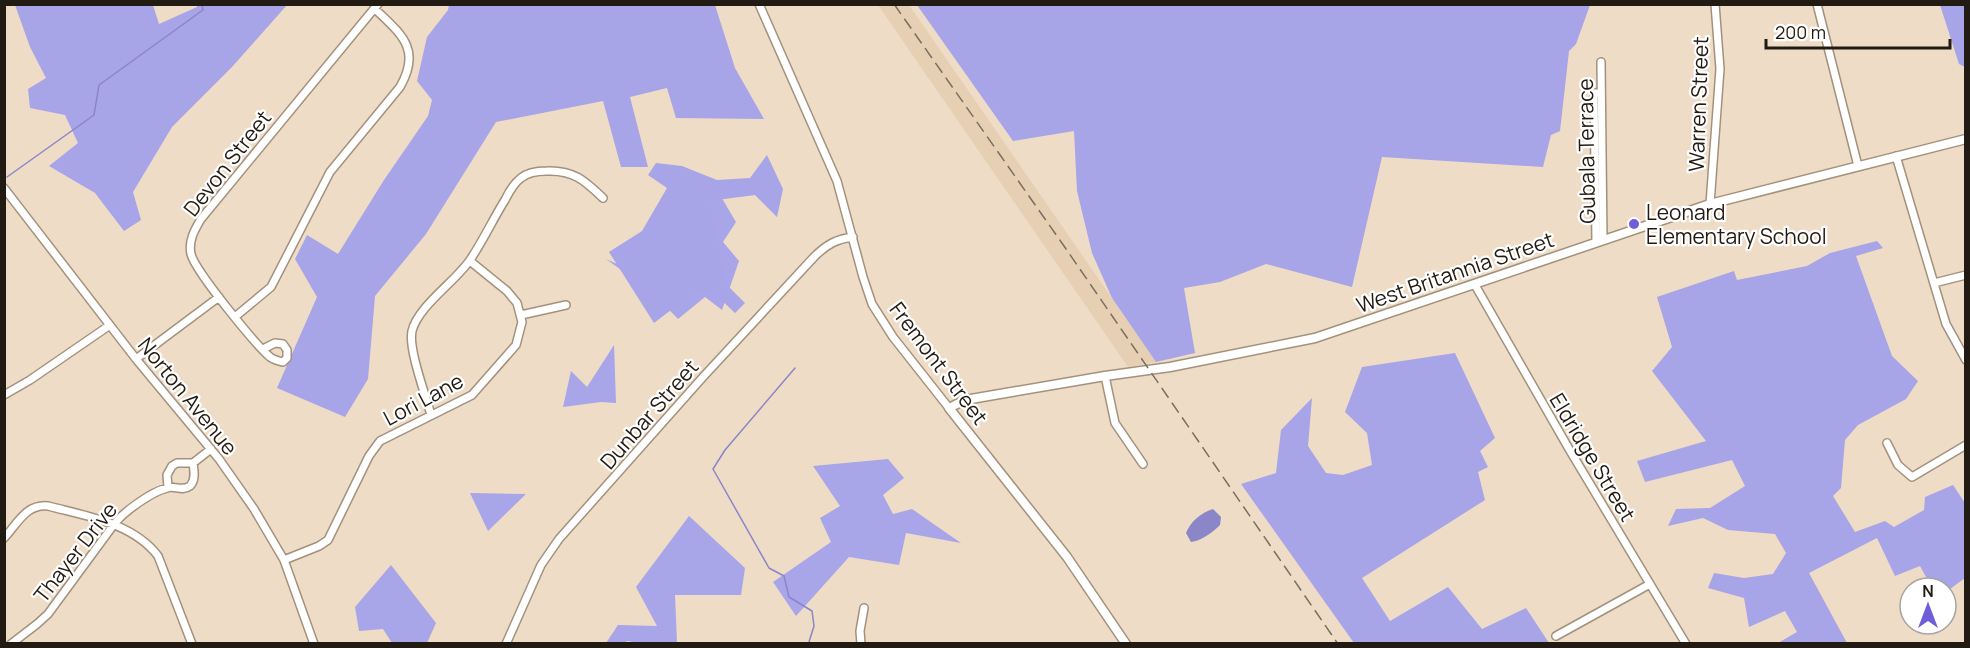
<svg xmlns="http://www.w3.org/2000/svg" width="1970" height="648" font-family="Manrope,sans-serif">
<rect width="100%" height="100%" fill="#eedcc6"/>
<path fill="#e6cfb3" d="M878 5H909L1156 362 1128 367Z"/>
<path fill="#a8a5e8" d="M717 190 736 222 723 242 739 261 722 310 705 297 678 319 653 293 606 259 659 283 656 247Z
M614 345 616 403 601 402 563 407 571 371 587 387Z
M888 459 904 478 883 495 893 514 912 509 961 543 906 533 899 565 849 557 796 616 773 582 831 542 820 518 840 506 813 466Z
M470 493 526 494 488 531Z
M689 516 745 568 741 595H675L677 643H640L627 641 625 643H606L618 625 657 626 636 587Z
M391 565 436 623 427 643H392L383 629 359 631 355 607Z"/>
<path fill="#a7a4e8" d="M15 5H153L159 24 197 7V5H287L232 67 172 127 133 192 141 220 124 231 95 193 49 166 78 143 65 115 30 108 28 89 46 78 30 47Z
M449 5H715L735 68 764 119 676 118 667 88 630 97 648 167H621L603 101 496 122 426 234 375 296 368 379 345 417 277 388 317 297 295 259 307 235 338 254 384 180 428 116 432 100 417 81 427 37 448 10Z
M917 5H1590L1576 44 1569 51 1560 131 1551 135 1543 167 1382 157 1352 287 1266 264 1220 282 1184 288 1195 353 1156 362 1112 298 1092 253 1077 191 1074 131 1013 141Z
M1940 5H1965V67L1959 64Z
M767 155 783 189 777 217 755 195 709 201 726 284 745 303 735 313 712 291 697 290 654 323 609 252 642 231 667 188 648 175 656 163 682 166 717 180 750 178Z
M1877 241 1883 248 1856 256 1892 356 1918 381 1906 399 1858 425 1845 440 1841 488 1833 496 1855 532 1885 521 1894 527 1924 510 1925 497 1953 485 1965 503V578L1946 592V588H1932L1920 566 1895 576 1877 538 1809 573 1847 643H1778L1797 632 1785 611 1749 627 1744 598 1708 588 1714 573 1744 578 1773 574 1786 553 1775 534 1728 530 1703 518 1668 526 1676 509 1710 508 1745 486 1732 460 1645 482 1637 461 1706 441 1652 371 1672 347 1657 297 1734 271 1737 280 1807 266 1830 253Z
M1455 353 1495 438 1480 451 1488 467 1478 472 1485 500 1362 578 1390 621 1448 587 1482 629 1526 608 1549 643H1354L1241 484 1276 473 1281 430 1312 398 1308 446 1326 473 1343 475 1372 465 1367 433 1345 412 1362 367Z"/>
<path fill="#8a86c8" d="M1213 509 1221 517 1220 525C1213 532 1201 541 1191 542L1186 533C1190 522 1202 512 1213 509Z"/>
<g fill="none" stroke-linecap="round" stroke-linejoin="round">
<path stroke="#8a86c8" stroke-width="1.5" d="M7 177 94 115 99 85 203 10 202 4
M795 368 725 450 713 469 769 568 784 576 789 597 812 611 814 626 809 642"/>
<g stroke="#a2927d" stroke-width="10">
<path id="minor" d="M759 4 837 181 863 277 872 304 893 337 949 408
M1817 4 1858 166
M1601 62 1603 240
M1896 156 1946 324 1966 360
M4 188 136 359 219 459 254 509 284 560 314 644
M1710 204 1720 69 1715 4
M1596 242 1594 93H1601
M1934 283 1966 275
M1475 285 1569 449 1686 644
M521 315 566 305
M236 316 271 287 330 172 400 87C422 49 401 34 375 9
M263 349 275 343 283 344 287 350V358L283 362C278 361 274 360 270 357 255 344 195 271 191 254 188 241 195 229 201 219L378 4
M136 359 219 297
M1105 376 1115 423 1143 464
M4 395 30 380 110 325
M431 415C426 396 408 349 412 331 418 306 456 281 470 260 483 241 493 219 505 200 509 192 514 183 521 178 528 172 539 171 547 171 574 170 585 181 603 198
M1887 443 1898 465 1912 477 1966 445
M168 487 167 475 172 466 177 463H193L211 449
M4 538C18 523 26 504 48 506 86 516 133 523 158 556L192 644
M284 560 319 546 328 540 369 456 380 441 472 395 516 345 522 322 517 303 507 291 470 261
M1556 636 1650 584
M11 644 37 624 48 614 115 523C125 511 151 492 167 488 174 485 182 492 190 486 196 480 194 470 193 463
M506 644 541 565 559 539 703 377 814 257C826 245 836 239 853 237
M861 644 860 631 864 608"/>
</g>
<g stroke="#a2927d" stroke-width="11">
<path id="tertiary" d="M1126 644 1067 557 949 408 965 400 1105 376 1170 367 1315 338 1710 204 1966 139"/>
</g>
<use href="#minor" stroke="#fff" stroke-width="7"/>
<use href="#tertiary" stroke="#fff" stroke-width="8"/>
<path stroke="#7a6e60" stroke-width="1.5" stroke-dasharray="12 6" stroke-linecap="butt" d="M894 4 1064 246 1338 644"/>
</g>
<circle fill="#705ed9" stroke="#fff" stroke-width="2" cx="1634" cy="224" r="6"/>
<g text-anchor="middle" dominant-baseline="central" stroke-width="4.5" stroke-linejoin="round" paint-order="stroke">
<g font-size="21" fill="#221b13" stroke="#fff">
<text transform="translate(1698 104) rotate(-88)">Warren Street</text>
<text transform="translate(1586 151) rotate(-91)">Gubala Terrace</text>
<text transform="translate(227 163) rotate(-52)">Devon Street</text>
<text transform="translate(1455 272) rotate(-19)">West Britannia Street</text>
<text transform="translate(939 363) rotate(53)">Fremont Street</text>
<text transform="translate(188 396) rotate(51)">Norton Avenue</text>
<text transform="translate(423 399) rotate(-28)">Lori Lane</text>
<text transform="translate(649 414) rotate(-49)">Dunbar Street</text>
<text transform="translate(1593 457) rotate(59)">Eldridge Street</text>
<text transform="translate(75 552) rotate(-52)">Thayer Drive</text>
</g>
<g font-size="21" fill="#221b13" stroke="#fff" text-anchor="start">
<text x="1646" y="212">Leonard<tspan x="1646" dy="24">Elementary School</tspan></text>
</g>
</g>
<rect width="1970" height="648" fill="none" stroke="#221b13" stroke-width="12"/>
<g transform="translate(1928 606)"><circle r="28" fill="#ffffff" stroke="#a7a4a1" stroke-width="1.5"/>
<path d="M0-4.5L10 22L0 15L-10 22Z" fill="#705ed9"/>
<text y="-9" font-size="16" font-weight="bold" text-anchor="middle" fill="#221b13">N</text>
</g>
<path d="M1766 39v9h184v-9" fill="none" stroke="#221b13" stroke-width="3"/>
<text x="1775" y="39" font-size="18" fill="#221b13" stroke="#ffffff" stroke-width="4.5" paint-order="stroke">200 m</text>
</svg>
